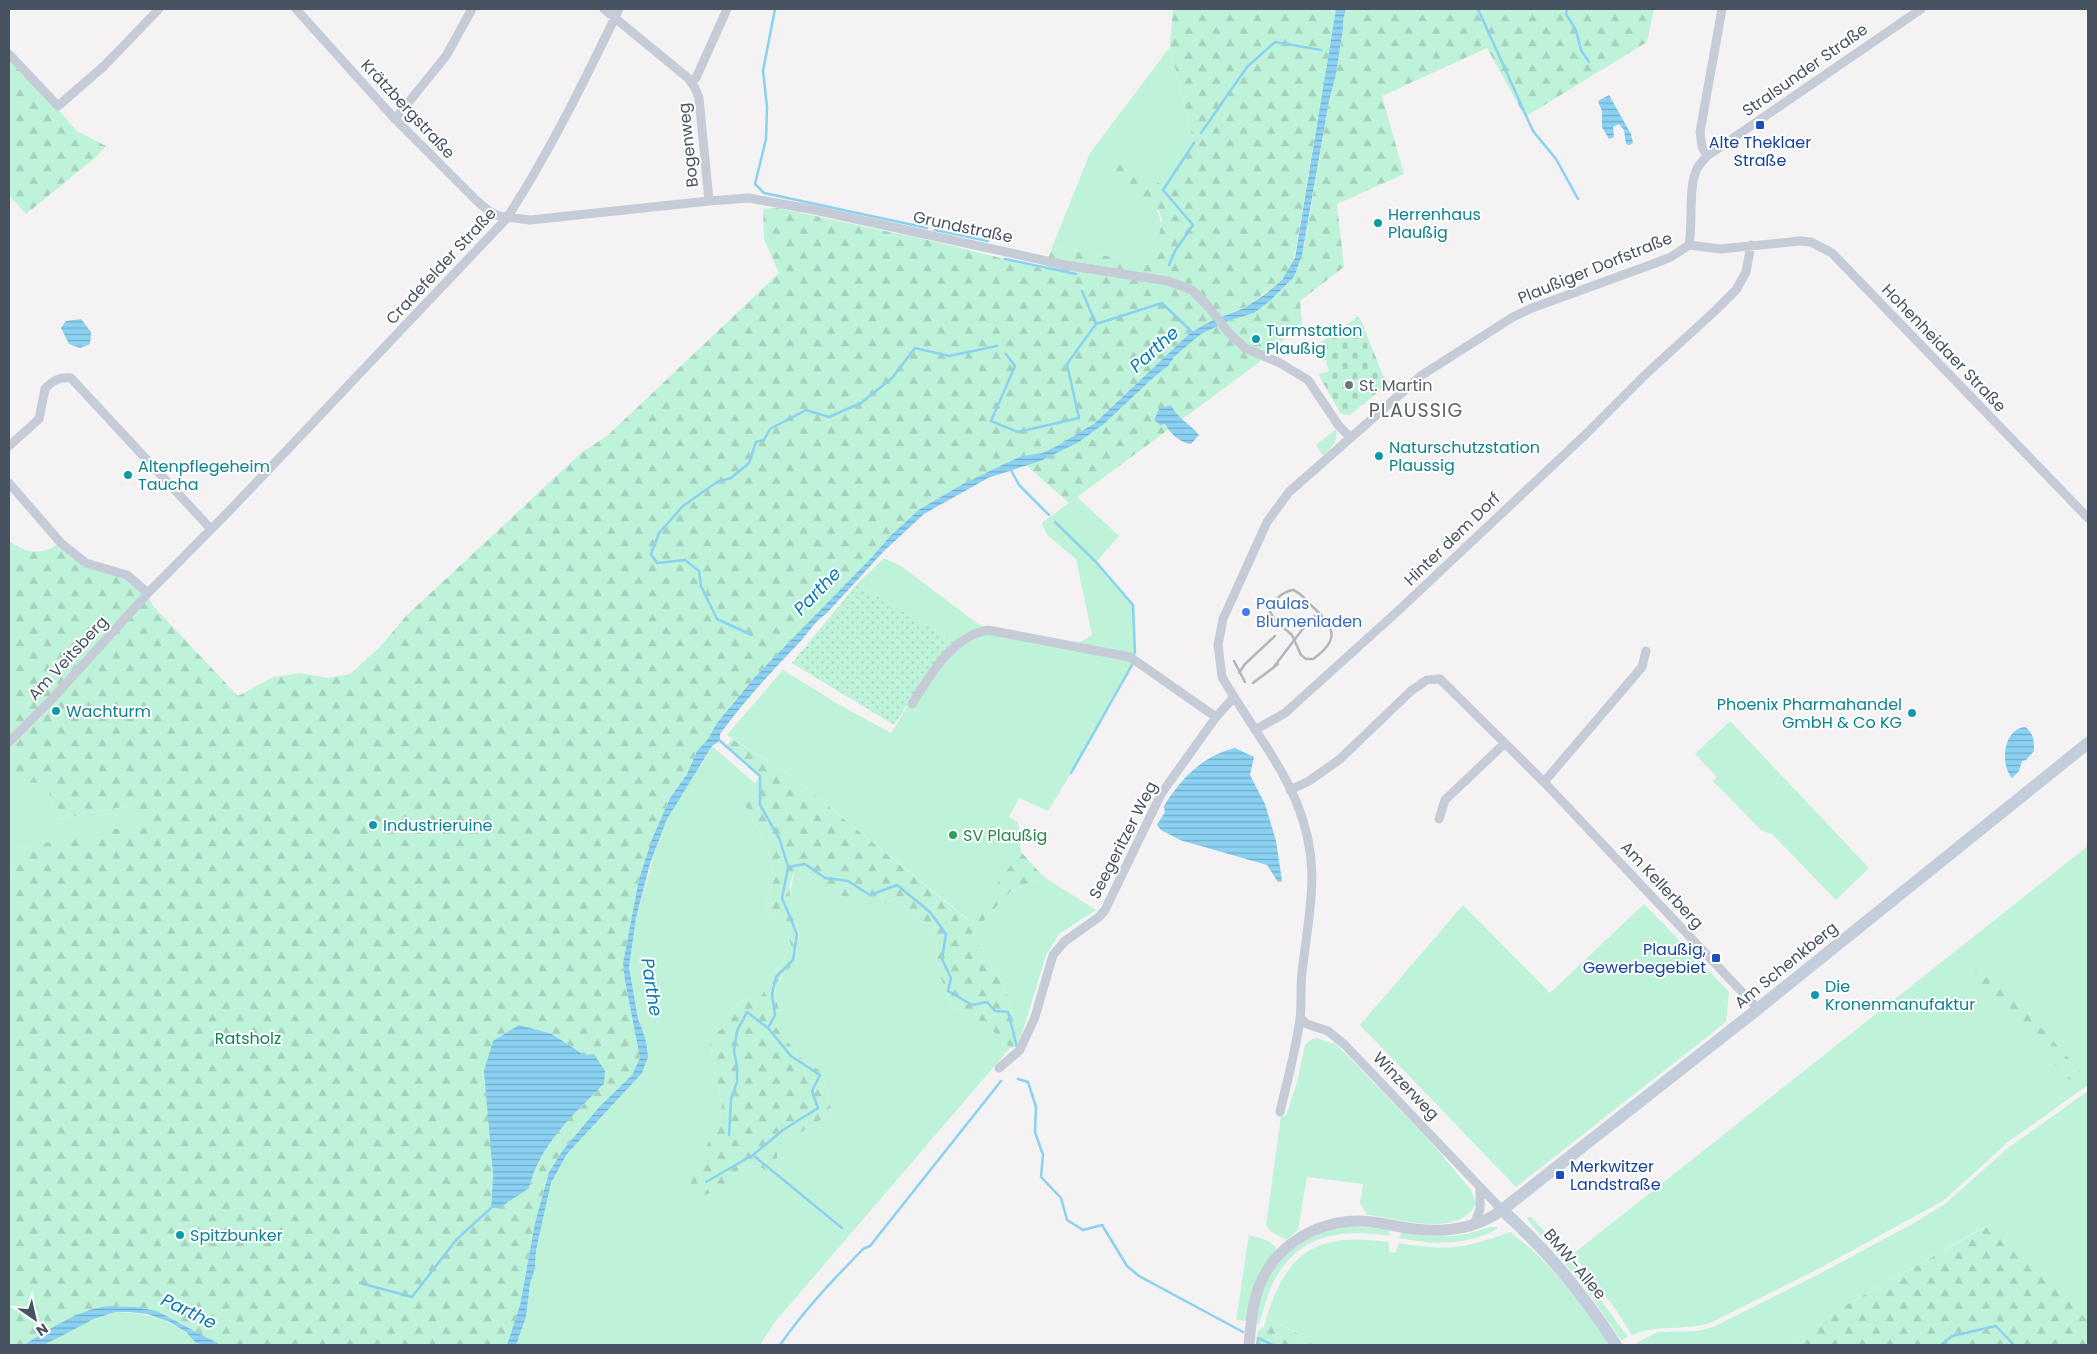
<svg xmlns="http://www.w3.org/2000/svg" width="2097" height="1354" font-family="Poppins,sans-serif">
<defs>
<pattern id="forest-firs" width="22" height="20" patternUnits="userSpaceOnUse" patternTransform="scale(1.25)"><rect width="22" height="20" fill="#bff3d9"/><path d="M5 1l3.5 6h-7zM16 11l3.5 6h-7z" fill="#a6d2bd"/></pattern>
<pattern id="cemetery-stones" width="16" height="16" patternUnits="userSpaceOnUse" patternTransform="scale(1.25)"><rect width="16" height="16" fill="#bff3d9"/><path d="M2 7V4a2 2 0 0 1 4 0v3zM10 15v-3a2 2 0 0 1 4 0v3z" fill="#a6d2bd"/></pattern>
<pattern id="garden-dots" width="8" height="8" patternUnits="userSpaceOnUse" patternTransform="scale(1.25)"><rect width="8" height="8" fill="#bff3d9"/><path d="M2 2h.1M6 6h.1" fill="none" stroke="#a6d2bd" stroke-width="1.8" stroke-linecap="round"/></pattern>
<pattern id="water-rules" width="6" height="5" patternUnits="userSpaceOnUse" patternTransform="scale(1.25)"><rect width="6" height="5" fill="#8ad1f2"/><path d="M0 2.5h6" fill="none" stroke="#73acc7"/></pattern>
</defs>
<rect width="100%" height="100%" fill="#f4f2f2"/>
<path fill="#bff3d9" d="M1170 47 1194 143 1167 182 1162 185 1152 203C1168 221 1158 245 1154 266L1053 245 1090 153Z
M1336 429C1339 442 1331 448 1323 456L1316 445Z
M1077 497 1119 536 1096 562 1133 605 1135 653 1132 665 1114 695 1098 729 1048 811 1019 798 1009 817 1018 822 1021 852 970 921 790 775 727 735 783 670 843 707 891 733 922 683 954 642 857 584 884 558 901 566 978 624 989 628 1077 644 1092 635 1076 559 1047 535 1042 523Z
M1731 722 1869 868 1836 900 1772 834 1762 831 1713 781 1717 777 1695 754 1728 723Z
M712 746 756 784 745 805 766 844 773 871 776 876 765 901 766 908 788 936 791 946 780 966 769 976 767 986 761 996 742 1001 733 1009 722 1029 708 1036 722 1105 720 1116 707 1148 713 1191C726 1182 741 1164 758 1167 765 1168 773 1173 781 1175L777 1157 778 1147 830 1114 831 1110 822 1072 801 1058 776 1027 779 1015 775 994 776 985 797 957 799 933 790 909V894L794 873 797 868 803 869 832 892 879 907 895 898 932 930 936 939 938 970 951 1007 984 1022 1010 1048 774 1323 760 1345H516L526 1317 530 1284 535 1269 536 1250 551 1183 567 1154 638 1076 647 1054 638 1016 629 967 636 918 661 831 686 785 701 765Z
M9 782H47L55 820 133 805 137 825 9 850 12 882 9 883Z
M2088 846V1085L2008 1142 1943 1201 1820 1268 1710 1323C1684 1331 1657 1324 1632 1335L1614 1307 1573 1254Z
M1044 877 1096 910 1059 934 1046 955 1020 1040 1005 988 972 933 1011 891Z
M1644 904 1729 992 1726 1022 1516 1187 1360 1025 1463 905 1550 993Z
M1317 1038 1332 1044 1333 1042 1342 1050 1429 1140 1471 1190 1476 1204C1458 1239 1397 1218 1367 1215L1360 1203 1363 1184 1307 1177 1298 1230 1286 1240 1270 1231 1266 1225 1281 1116H1286L1297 1083 1305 1045 1312 1039Z
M2088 1091V1320L1990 1224 1839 1309 1790 1345H1638L1637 1343 1640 1341 1658 1332 1698 1331 1713 1327 1823 1272 1916 1222 1946 1203 2008 1148Z
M1531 1217 1569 1257 1628 1337 1621 1340 1583 1285 1530 1223 1527 1218Z
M1340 1227H1363L1389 1230 1390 1236C1342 1229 1299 1233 1274 1281 1267 1294 1264 1309 1259 1324H1255C1261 1272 1290 1240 1340 1227Z
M1490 1227H1497V1229C1467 1246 1432 1245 1399 1238L1401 1232C1437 1238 1455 1239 1490 1227Z
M1510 1232C1551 1262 1581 1303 1609 1345H1313L1309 1341 1300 1344 1297 1336 1300 1334 1270 1320H1266C1286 1250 1319 1232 1389 1242V1252L1395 1253 1399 1243C1448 1251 1463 1249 1510 1232Z
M1249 1235 1269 1241 1276 1248 1248 1321 1236 1320Z
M115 1312C142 1313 163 1316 186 1332 194 1338 195 1341 205 1345L81 1344 44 1345 82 1324Z"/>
<path fill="url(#forest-firs)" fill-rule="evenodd" d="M1173 9H1336L1297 243 1293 262 1282 280 1247 306 1209 322 1190 333 1095 423 1055 447 1042 453 1022 456 1004 464 961 485 920 509 891 535 872 557 754 678 717 723 708 739 697 751 687 774 670 798 652 839 639 879 623 963 625 981 640 1058 632 1075 600 1106 563 1150 549 1172 535 1223 520 1305 507 1345H221L157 1311 136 1307 110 1306 98 1308 76 1317 24 1345H9V883L12 882 9 850 136 825 132 805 55 820 47 783 9 782V541C30 555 39 555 61 543 69 549 79 560 88 564 118 576 139 572 153 606L238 696 273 677 301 673 328 678 350 674 380 647 406 616 581 453 607 436 779 273 764 239 763 209 778 208 932 241 1045 269 1053 245 1154 266 1162 219 1159 211 1110 169 1118 158 1162 185 1167 182 1194 143 1170 47ZM552 1034 584 1056 604 1084C573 1115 540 1144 529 1188L491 1208 493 1175 491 1136Z
M1346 9H1654L1647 42 1525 117 1487 48 1382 96 1404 174 1337 204 1344 267 1300 301 1302 323 1257 364 1069 503 1025 464 1043 460 1081 441 1104 424 1154 377 1168 366 1175 356 1201 334 1228 321 1254 313 1284 288 1294 277 1305 243 1329 101 1336 74 1343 29V20Z
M9 55 77 131 106 146 96 157 26 214 9 195Z
M732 739 790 775 969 921 1021 852 1044 877 1011 891 972 933 1005 988 1020 1040 1017 1047 1010 1048 984 1022 951 1007 938 970 936 939 932 930 895 898 879 907 872 906 832 892 803 869 797 868C779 893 799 920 799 946 799 964 783 971 776 985 772 995 780 1006 779 1015 779 1019 777 1023 776 1027L801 1058 822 1072 831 1110 830 1114 778 1147 777 1157 781 1175 776 1178C771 1175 765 1168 759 1167 733 1162 720 1200 695 1195L690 1185 720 1116 722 1105 708 1036 722 1029 733 1009 742 1001 761 996 767 986 769 976 780 966 791 946 788 936 766 908 765 901 776 876 773 871 766 844 745 805 759 776 726 746Z
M1983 963 2080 1071 2069 1080 1972 974Z
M1991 1224 2088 1320V1345H1790L1839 1309Z
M1266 1320H1270L1301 1335 1297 1336 1300 1344 1309 1341 1313 1345H1259L1256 1344 1258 1331 1264 1327Z"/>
<path fill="url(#cemetery-stones)" d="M1359 316 1383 375 1390 382 1350 415 1341 414 1318 374 1329 371 1326 360 1323 361 1318 344Z"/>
<path fill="url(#garden-dots)" d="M857 584 954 642 922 683 894 725 792 663Z"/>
<path fill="url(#water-rules)" d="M1336 9H1346L1343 20V29L1336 74 1329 101 1302 255 1294 277 1271 300 1254 313 1228 321 1201 334 1175 356 1168 366 1154 377 1104 424 1079 442 1043 460 988 478 924 514 884 551 826 614C815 621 808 633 799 643 771 672 744 701 720 734V741L712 746 666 821 650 864 636 918 629 967 638 1018 646 1041 648 1057 642 1073 567 1154 551 1183 536 1250 535 1269 530 1284 526 1317 516 1345H507L520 1305 535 1223 549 1172 563 1150 600 1106 632 1075 640 1058 625 981 623 963 639 879 652 839 670 798 687 774 697 751 708 739 717 723 754 678 872 557 891 535 920 509 961 485 1004 464 1022 456 1042 453 1055 447 1095 423 1190 333 1209 322 1244 308 1264 295 1282 280 1295 258Z
M1609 95 1631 134 1633 143 1629 145 1626 144 1624 130 1619 124 1613 127 1614 137 1609 139 1602 127V111L1598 101Z
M81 319 91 332 90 344 80 348 69 344 61 328 66 321Z
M1171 405C1176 417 1190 424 1199 435L1191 444C1179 442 1171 434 1165 424L1160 425 1154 420 1159 409Z
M2025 727C2034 733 2034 741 2034 751L2026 760 2022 761 2019 771 2012 778C2000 765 2003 729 2025 727Z
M1235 748 1254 757 1250 775 1265 804 1276 841 1282 881 1278 882 1267 865 1180 840 1161 830 1157 825 1165 812 1164 806C1181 778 1203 756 1235 748Z
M519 1025 552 1034 584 1055 594 1054 605 1071 604 1084C573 1115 540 1144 529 1188L499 1208H491L493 1175 484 1071 493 1041Z
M110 1306 136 1307 157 1311 221 1345H205L196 1343 186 1332 170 1322 147 1314 129 1312H115L94 1319 44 1345H24C49 1330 80 1308 110 1306Z"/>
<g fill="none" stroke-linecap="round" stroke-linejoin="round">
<path stroke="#8ad1f2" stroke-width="2.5" d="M775 9 763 71 767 107 766 139 755 184 764 193 927 228
M1478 9 1533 131 1556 159 1578 199
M1567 9 1566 14 1576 30 1581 50 1589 62
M1201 133 1247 67 1275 42 1321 50
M935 230 988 241
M1005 259 1076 274
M1169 265 1175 251 1193 225 1163 190 1194 143
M1082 291 1096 324
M1006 354 1015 366 991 421 1018 432 1079 418 1067 364 1096 324 1162 303 1193 333
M1010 468 1019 485 1049 515
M1055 522 1096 562 1133 605 1135 653
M752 635 717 619 701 586 699 571 685 560 657 563 651 554 659 533 683 506 717 482 731 478 749 463 756 442 764 440 770 429 806 410 829 417 861 403 892 378 915 348 949 356 997 346
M718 739 760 776V805L780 840 788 867 805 864 825 878 848 881 870 895 897 885 930 912 946 934 942 959 951 978 948 991 972 1005 987 1002 995 1011 1008 1012 1017 1047
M1071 773 1132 665
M1018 1079 1028 1082 1036 1107 1035 1132 1043 1155 1041 1177 1061 1198 1067 1220 1083 1230 1102 1225 1127 1266 1139 1276 1243 1332
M729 1135 731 1099 737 1082V1066L734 1051 737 1031 747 1012 768 1028
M753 1155 842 1228
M706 1182 753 1155 783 1130 818 1108 812 1091 820 1075 791 1056 768 1028 775 1015 772 994 776 977 793 960 797 934 782 898 788 868
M360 1283 412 1297 456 1240 491 1208
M1258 1338 1273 1345
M780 1345C804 1310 833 1280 863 1249L870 1246 1001 1081
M1941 1345 1952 1336 1996 1326 2014 1345"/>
<path stroke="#c5ccd7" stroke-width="9" d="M296 9 395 119 477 201 489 211 499 216 530 220 709 201 749 198 815 210 1065 265 1168 281 1192 290 1207 305 1229 333 1245 348 1280 363 1308 380 1339 426 1350 437
M604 9 688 78 695 88 699 98 709 201
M9 54 58 106 104 66 159 9
M691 82 696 78 727 9
M395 119 446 56 472 9
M1707 156 1702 147 1700 132 1722 9
M1689 245C1693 224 1688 186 1697 169 1699 164 1704 160 1707 156L1921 9
M9 446 39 419 45 389C53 380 59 377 71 378L211 529
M9 483 61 543 86 563 127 575 148 593
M912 704C931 674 951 637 988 630L1130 657 1216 717
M1255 730 1285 713 1399 610 1585 435 1646 374 1716 310 1736 290 1746 272 1751 245
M9 742 53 698 148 593 233 507 507 218C550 151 585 80 619 9
M1544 782 1642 667 1646 651
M1290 790 1309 781 1340 759 1412 690 1427 680 1440 679 1544 782 1758 1009
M1439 819 1445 800 1505 743
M1300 1018 1307 1024 1328 1031 1345 1045 1502 1210
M999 1068 1020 1050 1035 1017 1053 955 1065 941 1099 917 1105 910 1161 794 1216 717 1234 697
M1280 1112C1287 1081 1296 1050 1300 1019 1302 1004 1300 988 1302 973 1309 908 1323 866 1296 801 1277 757 1246 719 1222 677L1218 645 1223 619 1267 522 1289 492 1422 375 1513 317 1532 308 1653 264 1671 257 1689 245 1720 249 1800 241 1811 242 1832 253 2088 518
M1474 1225 1480 1209V1188"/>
<path stroke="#c5ccd7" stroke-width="11" d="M1249 1345C1251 1324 1252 1302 1261 1282 1279 1242 1320 1220 1362 1221 1380 1222 1398 1227 1415 1229 1446 1233 1477 1228 1502 1210"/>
<path stroke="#c4cddb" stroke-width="12" d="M1616 1345C1582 1293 1549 1252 1502 1210L1754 1012 2088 743"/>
<path stroke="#b4b6bd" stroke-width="2.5" d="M1293 590C1302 593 1307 602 1314 608 1335 628 1340 640 1313 659H1306L1301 655 1292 635 1275 620 1270 612C1271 602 1283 591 1293 590Z
M1234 661 1245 682
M1273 668 1311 618 1318 615 1325 619
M1239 673 1245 664 1275 636
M1253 683 1278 664"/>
</g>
<g fill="#1a4fb4" stroke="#fff" stroke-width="2">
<rect x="1755" y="120" width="10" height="10" rx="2.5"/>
<rect x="1711" y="953" width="10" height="10" rx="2.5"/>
<rect x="1555" y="1170" width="10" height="10" rx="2.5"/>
</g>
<g fill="#0f9aa8" stroke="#fff" stroke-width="2">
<circle cx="1378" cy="223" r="5"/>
<circle cx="1256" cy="339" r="5"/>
<circle cx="1379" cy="456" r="5"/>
<circle cx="128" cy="475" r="5"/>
<circle cx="56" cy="711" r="5"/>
<circle cx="1912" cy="713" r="5"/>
<circle cx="373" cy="825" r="5"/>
<circle cx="1815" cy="995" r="5"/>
<circle cx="180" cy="1235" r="5"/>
</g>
<circle fill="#6b7280" stroke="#fff" stroke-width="2" cx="1349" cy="385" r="5"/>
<circle fill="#3f7fe0" stroke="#fff" stroke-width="2" cx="1246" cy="612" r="5"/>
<circle fill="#2e9e5b" stroke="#fff" stroke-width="2" cx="953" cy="835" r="5"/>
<g text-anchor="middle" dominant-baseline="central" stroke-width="4" stroke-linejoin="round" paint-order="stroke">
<g font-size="16" fill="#485361" stroke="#fff">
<text transform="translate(1805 70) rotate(-35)">Stralsunder Straße</text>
<text transform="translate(408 109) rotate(47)">Krätzbergstraße</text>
<text transform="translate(688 145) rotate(-96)">Bogenweg</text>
<text transform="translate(963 227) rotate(12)">Grundstraße</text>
<text transform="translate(441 266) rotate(-47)">Cradefelder Straße</text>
<text transform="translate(1595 268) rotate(-22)">Plaußiger Dorfstraße</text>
<text transform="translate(1944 348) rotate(46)">Hohenheidaer Straße</text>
<text transform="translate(1452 539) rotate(-44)">Hinter dem Dorf</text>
<text transform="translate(68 658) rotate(-47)">Am Veitsberg</text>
<text transform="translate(1123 840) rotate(-63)">Seegeritzer Weg</text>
<text transform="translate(1662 885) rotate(47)">Am Kellerberg</text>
<text transform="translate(1786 965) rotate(-39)">Am Schenkberg</text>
<text transform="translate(1406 1086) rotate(46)">Winzerweg</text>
<text transform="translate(1575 1264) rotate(50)">BMW-Allee</text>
</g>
<g font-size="16" fill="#164399" stroke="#fff">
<text x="1760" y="142">Alte Theklaer<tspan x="1760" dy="18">Straße</tspan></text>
<text x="1706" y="949" text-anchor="end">Plaußig,<tspan x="1706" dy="18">Gewerbegebiet</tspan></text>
<text x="1570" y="1166" text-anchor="start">Merkwitzer<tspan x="1570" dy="18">Landstraße</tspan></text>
</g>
<g font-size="16" fill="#0d838f" stroke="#fff" text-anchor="start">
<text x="1388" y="214">Herrenhaus<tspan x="1388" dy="18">Plaußig</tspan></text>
<text x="1266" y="330">Turmstation<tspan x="1266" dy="18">Plaußig</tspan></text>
<text x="1389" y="447">Naturschutzstation<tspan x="1389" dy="18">Plaussig</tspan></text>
<text x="138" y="466">Altenpflegeheim<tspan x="138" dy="18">Taucha</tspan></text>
<text x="1902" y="704" text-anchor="end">Phoenix Pharmahandel<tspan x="1902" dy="18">GmbH &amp; Co KG</tspan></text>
<text x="66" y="711">Wachturm</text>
<text x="383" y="825">Industrieruine</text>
<text x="1825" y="986">Die<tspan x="1825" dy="18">Kronenmanufaktur</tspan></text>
<text x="190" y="1235">Spitzbunker</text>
</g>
<g font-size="16" fill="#5b616d" stroke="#fff" text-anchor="start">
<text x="1359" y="385">St. Martin</text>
</g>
<g font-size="16" fill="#366cbe" stroke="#fff" text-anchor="start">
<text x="1256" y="603">Paulas<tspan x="1256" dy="18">Blumenladen</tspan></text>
</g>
<g font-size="16" fill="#27864d" stroke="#fff" text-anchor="start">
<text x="963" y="835">SV Plaußig</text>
</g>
<g font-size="16" fill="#118457" stroke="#fff">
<text x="248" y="1038">Ratsholz</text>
</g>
<g font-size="18" font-style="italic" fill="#047ab1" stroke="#fff">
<text transform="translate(1154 349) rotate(-42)">Parthe</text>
<text transform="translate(817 591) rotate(-46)">Parthe</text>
<text transform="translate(652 987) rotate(81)">Parthe</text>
<text transform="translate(189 1311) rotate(26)">Parthe</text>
</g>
<g font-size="19" letter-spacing="1" fill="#5e6167" stroke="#fff">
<text x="1416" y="410">PLAUSSIG</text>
</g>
</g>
<rect width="2097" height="1354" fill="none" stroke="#485361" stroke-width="20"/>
<g transform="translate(35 1319) rotate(146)" stroke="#ffffff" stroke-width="4" paint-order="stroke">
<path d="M0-4L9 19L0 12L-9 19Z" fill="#485361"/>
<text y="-8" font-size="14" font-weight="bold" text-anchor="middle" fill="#485361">N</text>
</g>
</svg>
